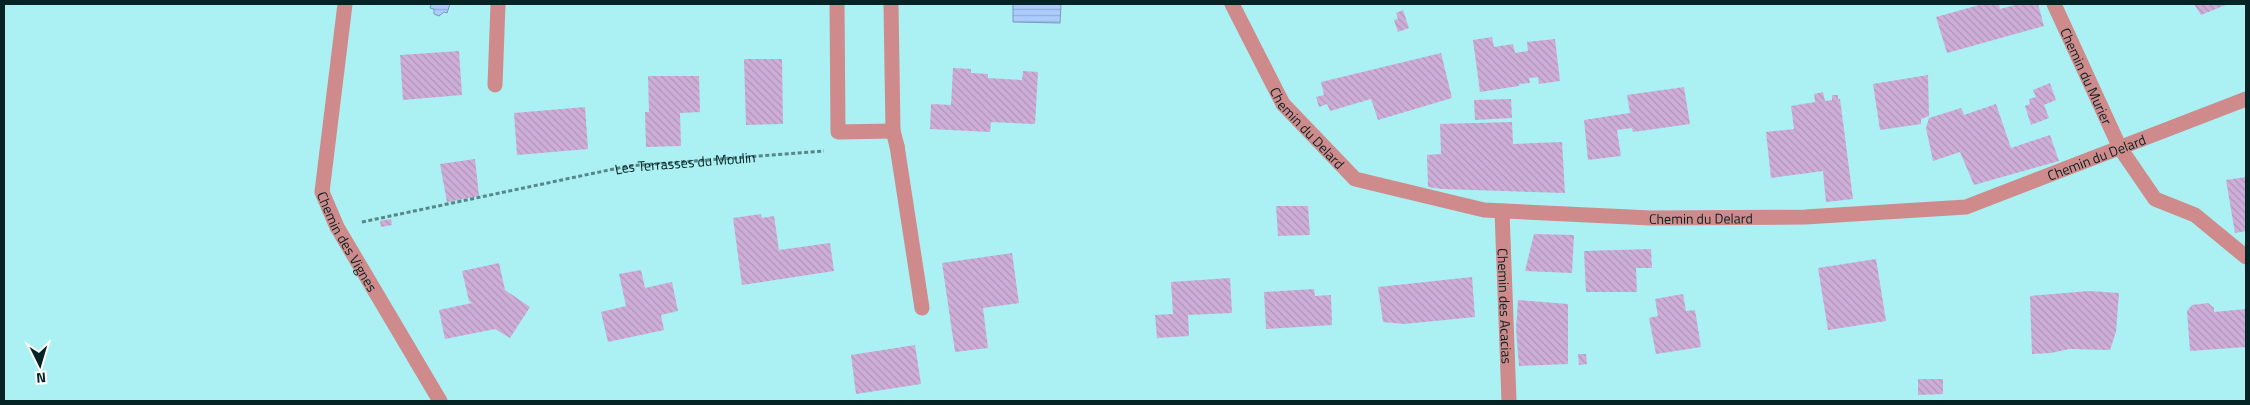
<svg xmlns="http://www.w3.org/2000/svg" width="2250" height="405" font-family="'Titillium Web',sans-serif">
<defs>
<pattern id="water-rules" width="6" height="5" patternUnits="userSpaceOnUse" patternTransform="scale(1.25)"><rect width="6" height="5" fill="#acccfd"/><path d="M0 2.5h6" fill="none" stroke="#92afd9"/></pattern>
<pattern id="building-back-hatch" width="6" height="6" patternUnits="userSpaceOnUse" patternTransform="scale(1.25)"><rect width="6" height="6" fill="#ceaed8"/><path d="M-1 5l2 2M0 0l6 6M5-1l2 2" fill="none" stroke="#af95b9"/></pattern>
</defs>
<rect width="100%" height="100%" fill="#abf0f2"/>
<path fill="url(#water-rules)" stroke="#7a99bc" d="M431 4H450L447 13 444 12 439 16 434 14V9L430 8Z
M1013 4H1061L1060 23 1013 22Z"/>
<path fill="url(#building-back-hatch)" d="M1983 4H1999L2000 9 2019 4H2038L2044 26 1947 53 1936 17Z
M2194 4H2228L2201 15Z
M1403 10 1409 28 1398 32 1394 20 1398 19 1396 13Z
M1492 37 1494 47 1513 44 1515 53 1528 51 1527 42 1555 39 1560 81 1539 84 1538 77 1529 78 1530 83 1519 84V86L1480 92 1473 40Z
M459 51 462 95 403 100 400 55Z
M1441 53 1452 98 1378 120 1371 99 1330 111 1327 104 1319 107 1316 97 1324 95 1321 82Z
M744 59H782L783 124 746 125Z
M953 68 971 69V73L988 74V78L1022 80 1023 71 1038 72 1035 124 991 122 990 132 930 129 931 104 951 105Z
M1928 75 1929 116 1921 119V124L1880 130 1873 84Z
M648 76H699L700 112 680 113 681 146 646 147 645 112H649Z
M2050 83 2056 100 2044 105 2049 118 2031 125 2025 106 2030 104 2029 99 2036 97 2033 90Z
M1684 87 1690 124 1633 132 1632 128 1617 130 1621 156 1588 160 1584 120 1630 113 1627 95Z
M1823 92 1825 101 1832 100V95H1838V99H1840L1853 199 1826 202 1823 171 1771 178 1766 132 1794 129 1791 106 1815 102 1814 94Z
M1511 99 1512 118 1475 120 1474 100Z
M1996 104 2011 148 2050 135 2059 161 1974 185 1960 152 1933 161 1926 128 1929 118 1961 108 1964 115Z
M585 107 588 149 517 155 514 113Z
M1512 122 1513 144 1562 142 1565 193 1442 189 1428 187 1427 155 1441 154 1440 124Z
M475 159 479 196 447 202 440 164Z
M2246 177V231L2235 233 2226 180Z
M1276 206H1308L1310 235 1278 236Z
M761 214 762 218 774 216 779 250 830 243 834 271 742 285 733 218Z
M391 219 392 225 381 227 380 221Z
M1534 234 1574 235 1572 273 1525 271Z
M1651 249 1652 268H1636L1637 292H1586L1584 251Z
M1012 253 1019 303 983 308 988 348 955 352 942 263Z
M1876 259 1886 321 1828 330 1818 268Z
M499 263 505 290 530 307 510 338 495 329 445 339 439 310 472 303 469 301 462 271Z
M641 270 645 288 672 282 678 311 661 315 664 330 608 342 601 312 626 306 619 274Z
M1472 277 1475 317 1404 324 1383 322 1378 287Z
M1230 278 1232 313 1188 315 1189 336 1157 338 1155 315 1173 314 1171 282Z
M1314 289 1315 296 1331 295 1332 325 1266 329 1264 292Z
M2089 291 2119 293 2116 332 2110 350 2069 349 2051 353 2032 354 2030 296Z
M1683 294 1686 311 1695 310 1701 347 1656 354 1649 318 1658 316 1655 299Z
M1518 300 1568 304V364L1519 366 1516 329Z
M2208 303 2214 308V312L2246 309V347L2190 351 2187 311 2192 305Z
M915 345 921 384 856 394 851 355Z
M1578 354H1586L1587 364 1579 365Z
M1918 379H1943V394L1918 395Z"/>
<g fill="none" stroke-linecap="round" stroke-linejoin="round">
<path stroke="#568789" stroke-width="3" stroke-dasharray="4 2.5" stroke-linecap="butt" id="s1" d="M362 222 628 166 824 151"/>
<path stroke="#cf8a8b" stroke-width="15" d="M837 4 838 132 893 131
M897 146 922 308"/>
<g stroke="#cf8a8b" stroke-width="15">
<path id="s2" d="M345 4 322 192 337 227 440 401"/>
<path d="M891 4 893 131 897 146"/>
<path id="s3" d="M1232 4 1283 104 1355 179 1484 210 1651 218 1805 217 1966 207 2246 99"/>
<path id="s4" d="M2054 4 2120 148 2155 199 2195 215 2246 257"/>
<path d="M495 85 498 4"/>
<path id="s5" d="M1502 211 1509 401"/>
</g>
</g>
<g text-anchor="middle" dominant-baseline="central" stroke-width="4" stroke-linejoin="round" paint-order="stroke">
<g font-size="14" fill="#052324" stroke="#fff">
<text stroke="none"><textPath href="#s4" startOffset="79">Chemin du Murier</textPath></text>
<text stroke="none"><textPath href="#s3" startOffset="146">Chemin du Delard</textPath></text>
<text stroke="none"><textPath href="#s3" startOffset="971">Chemin du Delard</textPath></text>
<text stroke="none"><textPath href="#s1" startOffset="329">Les Terrasses du Moulin</textPath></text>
<text stroke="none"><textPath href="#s3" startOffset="566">Chemin du Delard</textPath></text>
<text stroke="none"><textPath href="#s2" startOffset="245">Chemin des Vignes</textPath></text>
<text stroke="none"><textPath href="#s5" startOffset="95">Chemin des Acacias</textPath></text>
</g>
</g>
<rect width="2250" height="405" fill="none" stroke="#052324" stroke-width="10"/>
<g transform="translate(40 365) rotate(175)" stroke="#ffffff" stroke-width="4" paint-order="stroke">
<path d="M0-4L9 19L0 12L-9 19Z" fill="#052324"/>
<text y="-8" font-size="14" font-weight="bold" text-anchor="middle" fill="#052324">N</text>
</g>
</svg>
